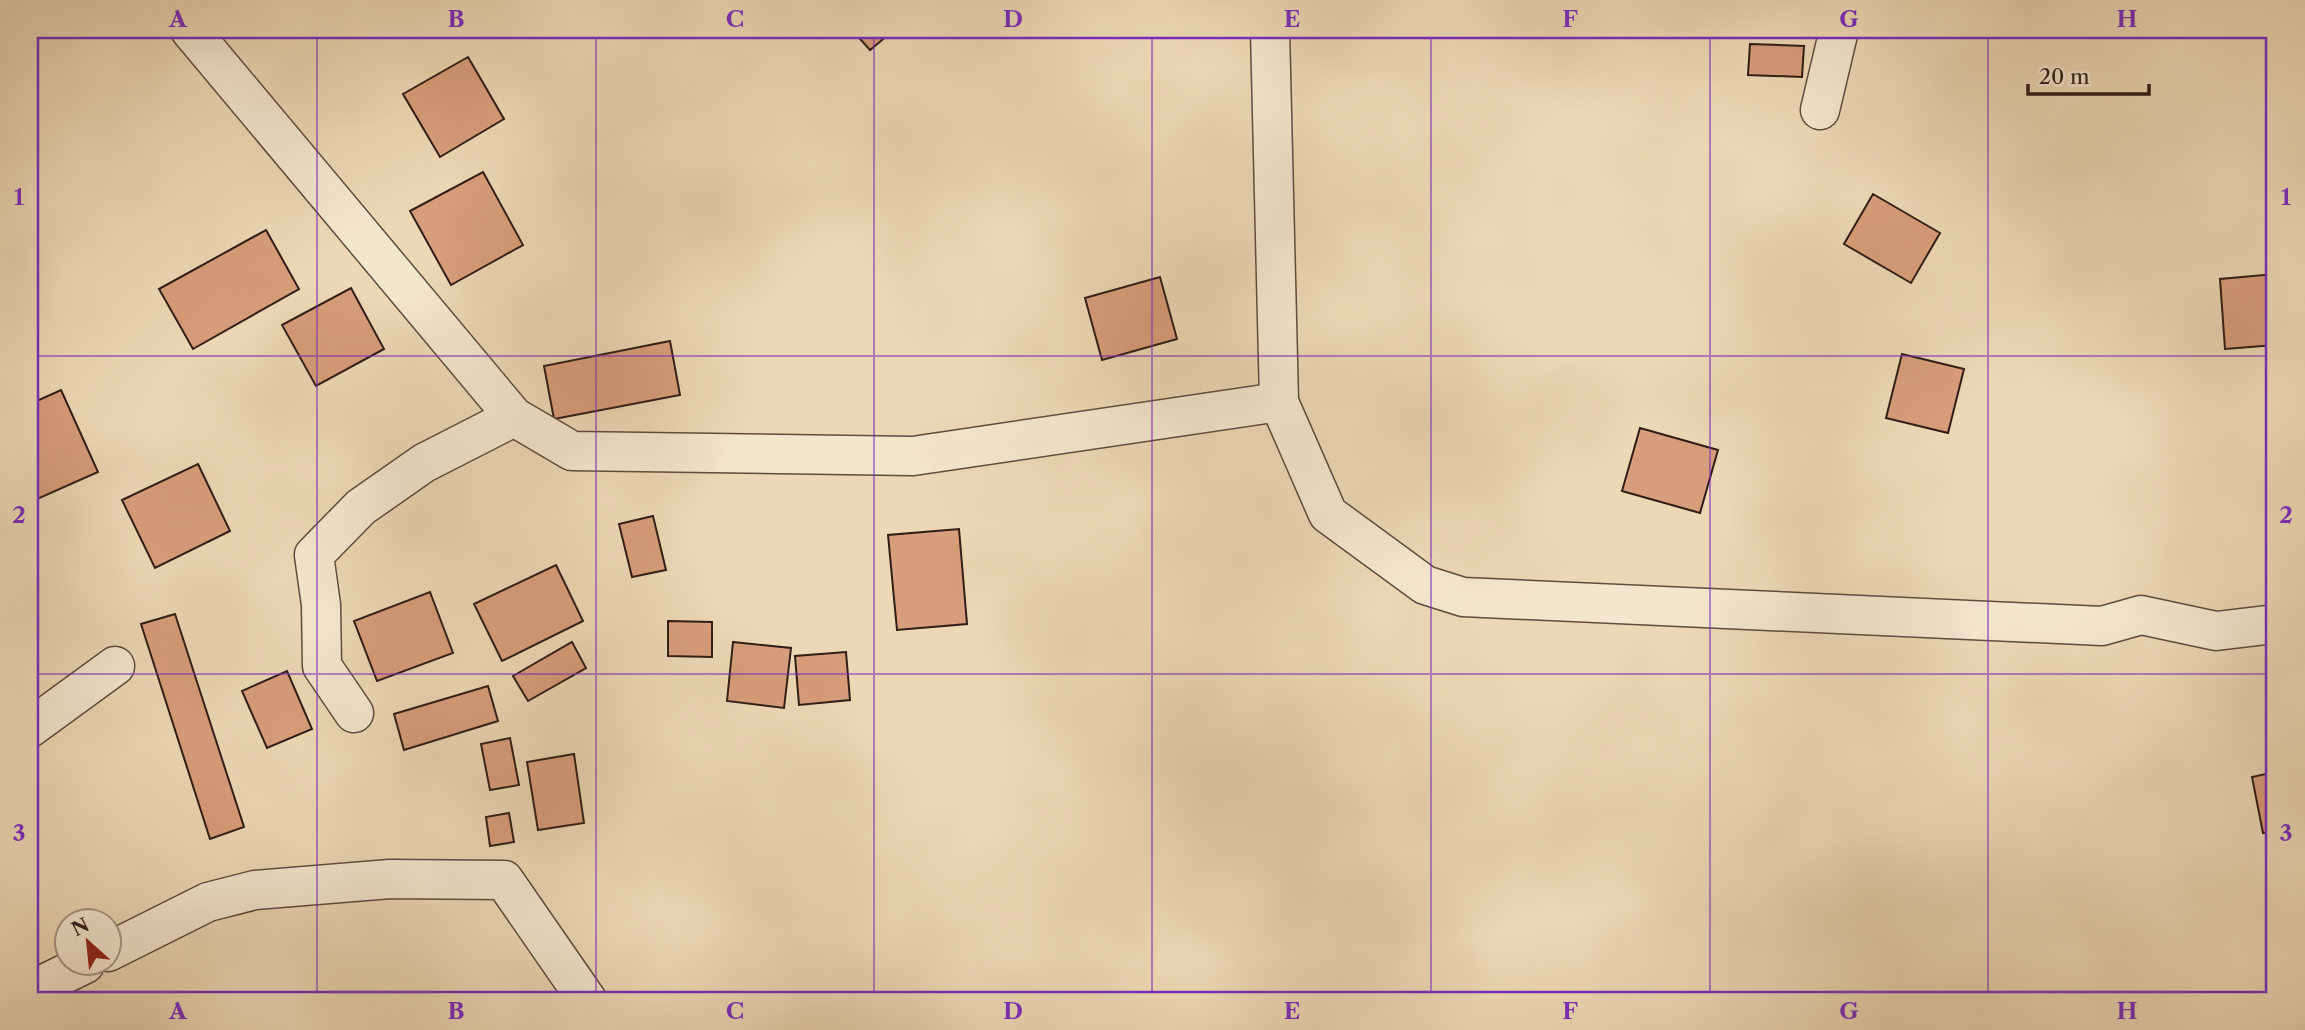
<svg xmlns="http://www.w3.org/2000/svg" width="2305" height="1030" font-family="'Libre Caslon Text',serif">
<rect width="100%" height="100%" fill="#ecd8b5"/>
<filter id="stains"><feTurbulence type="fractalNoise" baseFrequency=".00286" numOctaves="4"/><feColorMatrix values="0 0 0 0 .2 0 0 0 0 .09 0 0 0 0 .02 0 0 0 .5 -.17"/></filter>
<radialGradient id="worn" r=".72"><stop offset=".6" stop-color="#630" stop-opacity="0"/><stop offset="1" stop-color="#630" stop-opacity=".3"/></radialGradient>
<path fill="#d89d7a" stroke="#2f1d16" stroke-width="2" d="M852 30H894L870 50Z
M1750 44 1804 46 1802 77 1748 75Z
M468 57 504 119 440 157 403 94Z
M483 172 523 245 451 285 410 211Z
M1873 194 1940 233 1911 283 1844 244Z
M266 230 299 289 193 349 159 289Z
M2275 274V345L2225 349 2220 279Z
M1160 277 1177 339 1102 360 1085 298Z
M351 288 384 349 316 386 282 325Z
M670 341 680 395 554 419 544 366Z
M1902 354 1964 369 1948 433 1886 418Z
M61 390 98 472 35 500 30 488V404Z
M1640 428 1718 450 1700 513 1622 491Z
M198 464 230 531 155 568 122 500Z
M653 516 666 570 632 577 619 524Z
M959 529 967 624 897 630 888 535Z
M556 565 583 621 502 661 474 604Z
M430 592 453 653 377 681 354 621Z
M175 614 244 827 210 839 141 624Z
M668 621 712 622V657L668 656Z
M572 642 586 668 528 701 513 676Z
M733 642 791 648 784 708 727 701Z
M846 652 850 700 799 705 795 656Z
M287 671 312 729 267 748 242 691Z
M488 686 498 721 404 750 394 714Z
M510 738 519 785 490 790 481 744Z
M574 754 584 823 538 830 527 762Z
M2275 772V831L2263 833 2252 777Z
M509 813 514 842 490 846 486 817Z"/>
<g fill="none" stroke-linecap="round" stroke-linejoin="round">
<g stroke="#5e4c3e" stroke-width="41">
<path id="minor" d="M190 30 514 417 572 451 913 456 1279 402
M1270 30 1279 402 1328 514 1425 585 1463 597 2102 626 2141 615 2216 631 2275 624
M1820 110 1839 30
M354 713 322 666 321 605 314 555 361 507 424 463 514 417
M30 728 115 666
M108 952 208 902 255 890 390 879 504 880 587 1000
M30 991 85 964"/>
</g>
<use href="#minor" stroke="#f3e6cf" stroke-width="38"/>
</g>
<path fill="none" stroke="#7b2cbf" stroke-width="2" stroke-opacity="0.55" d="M317 30V1000M596 30V1000M874 30V1000M1152 30V1000M1431 30V1000M1710 30V1000M1988 30V1000M30 356H2275M30 674H2275"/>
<rect width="2305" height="1030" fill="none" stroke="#ecd8b5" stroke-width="77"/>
<g transform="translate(88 942) rotate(333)"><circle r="33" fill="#f3e6cf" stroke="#a59685" stroke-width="2"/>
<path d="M0-5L12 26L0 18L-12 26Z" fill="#8f2418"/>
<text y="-10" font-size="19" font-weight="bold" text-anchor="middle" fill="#2f1d16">N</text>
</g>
<path d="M2028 84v10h121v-10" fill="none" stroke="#2f1d16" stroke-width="3.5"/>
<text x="2039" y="84" font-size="21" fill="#2f1d16" stroke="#f3e6cf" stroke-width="5" paint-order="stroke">20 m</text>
<rect x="38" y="38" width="2228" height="954" fill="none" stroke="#7b2cbf" stroke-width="2.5"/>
<g font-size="23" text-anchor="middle" font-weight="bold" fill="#7b2cbf">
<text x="178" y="27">A</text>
<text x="456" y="27">B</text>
<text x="735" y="27">C</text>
<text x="1013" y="27">D</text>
<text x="1292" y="27">E</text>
<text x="1570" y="27">F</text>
<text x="1849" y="27">G</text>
<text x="2127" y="27">H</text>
<text x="19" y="205">1</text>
<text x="2286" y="205">1</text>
<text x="19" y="523">2</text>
<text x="2286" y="523">2</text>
<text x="19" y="841">3</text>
<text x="2286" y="841">3</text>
<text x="178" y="1019">A</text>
<text x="456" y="1019">B</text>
<text x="735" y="1019">C</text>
<text x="1013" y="1019">D</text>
<text x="1292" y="1019">E</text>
<text x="1570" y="1019">F</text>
<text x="1849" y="1019">G</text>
<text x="2127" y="1019">H</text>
</g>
<rect width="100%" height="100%" filter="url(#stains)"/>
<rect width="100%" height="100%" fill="url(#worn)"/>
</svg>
